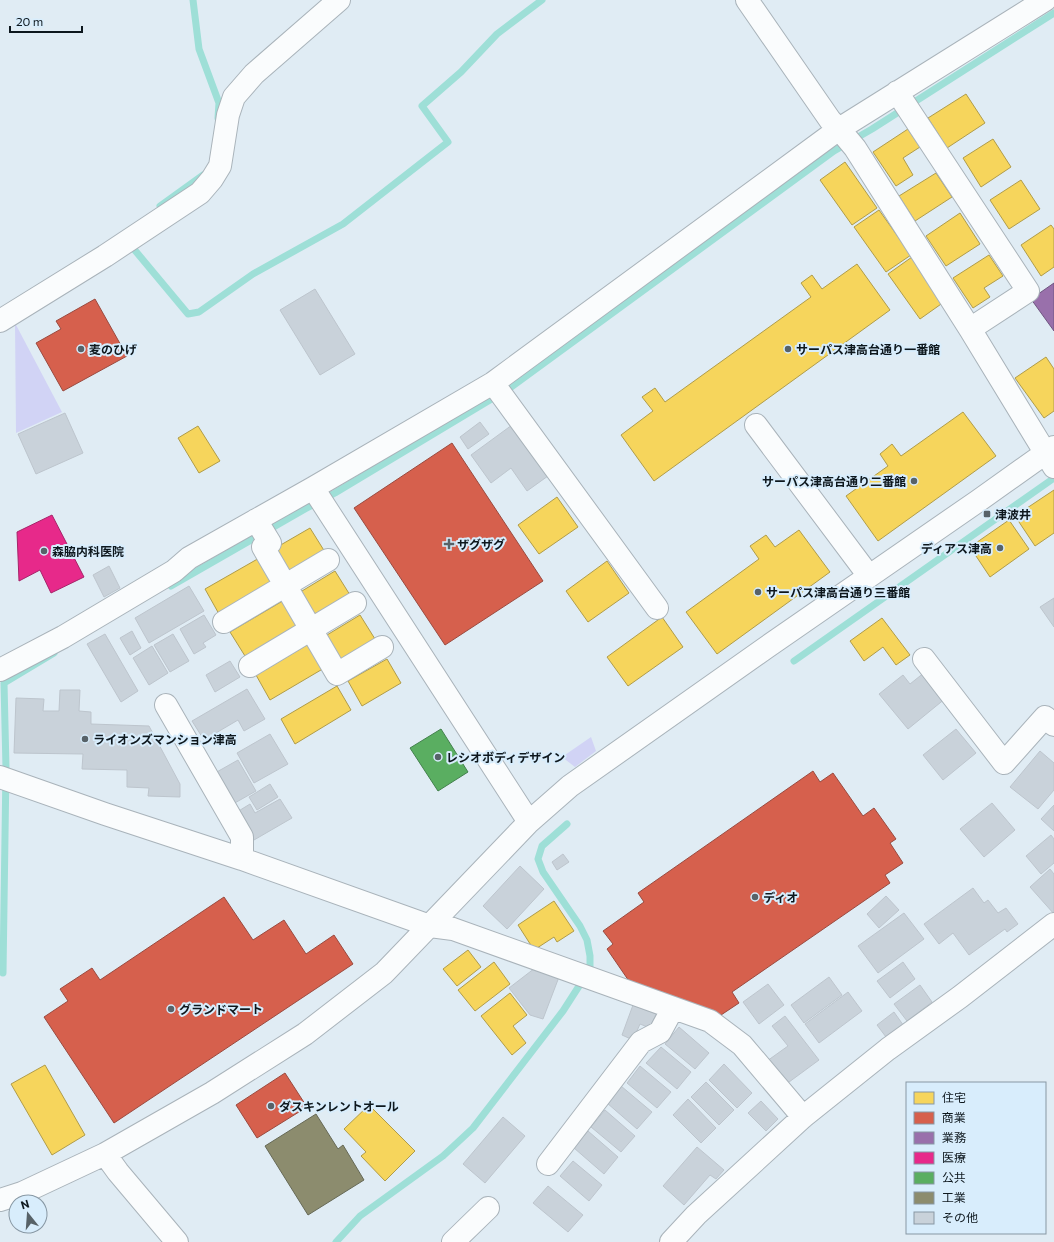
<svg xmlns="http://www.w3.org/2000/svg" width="1054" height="1242" font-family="Commissioner,'Noto Sans JP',sans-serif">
<rect width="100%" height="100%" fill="#e0ecf4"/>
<path fill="#d1d3f5" d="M15 323 62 412 16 433Z
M591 737 596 751 575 767 562 757Z"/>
<path fill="#f6d55c" stroke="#b09c49" d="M966 94 985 123 947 148 928 118Z
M908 129 920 147 903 158 913 175 896 186 873 152Z
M993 139 1011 167 981 187 963 158Z
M845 162 877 208 852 225 820 180Z
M936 173 952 197 915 221 899 196Z
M1021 180 1040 209 1009 229 990 200Z
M879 210 911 255 886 272 854 227Z
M960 213 980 244 946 266 926 236Z
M1051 225 1054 229V267L1041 276 1021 245Z
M989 255 1003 276 984 288 990 297 973 308 953 278Z
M912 257 944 302 920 319 888 274Z
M857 264 890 310 654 481 621 435 653 411 642 397 655 388 665 402 811 297 801 283 812 275 822 289Z
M1046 357 1054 369V411L1044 418 1015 378Z
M963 412 996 456 878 541 846 496 888 466 880 454 892 444 901 456Z
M198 426 220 461 199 473 178 438Z
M1054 490V533L1035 546 1015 516Z
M557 497 578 527 539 554 518 525Z
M1009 520 1029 549 990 577 970 547Z
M310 528 325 552 286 575 272 550Z
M799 530 830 572 717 654 686 612 759 559 750 546 766 535 775 547Z
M261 557 275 581 219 614 205 589Z
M607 561 629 593 588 622 566 591Z
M335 571 350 595 311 618 297 594Z
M286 599 301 624 245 656 230 632Z
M360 615 375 639 336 662 322 638Z
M662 617 683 647 628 686 607 657Z
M882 618 910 655 896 665 883 647 864 661 850 641Z
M312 642 326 667 270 700 256 675Z
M387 659 401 683 362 706 348 681Z
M337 686 351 710 295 744 281 719Z
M554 901 574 931 557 942 554 937 534 950 518 925Z
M468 950 481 967 457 986 443 969Z
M494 962 510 984 475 1011 458 990Z
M510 993 527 1015 513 1026 526 1043 512 1055 481 1016Z
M45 1065 85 1135 52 1155 11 1084Z
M369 1105 415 1151 385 1181 361 1156 366 1152 344 1129Z"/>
<path fill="#d6604d" stroke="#9a4a3f" d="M95 299 127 356 63 391 36 343 61 329 56 321Z
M452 443 543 581 445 645 354 508Z
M813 771 820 782 833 773 863 816 874 808 896 839 890 843 903 863 885 875 890 883 732 992 739 1003 718 1017 631 984 607 949 613 944 603 931 644 902 638 893Z
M224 897 253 940 284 920 306 954 334 935 353 964 114 1123 44 1017 68 1001 60 989 92 968 100 980Z
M285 1073 307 1107 257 1138 236 1105Z"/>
<path fill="#9970ab" stroke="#6f5580" d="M1054 283V331L1031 299Z"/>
<path fill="#e7298a" stroke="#a62469" d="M52 515 84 577 51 593 40 570 19 581 17 532Z"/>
<path fill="#5aae61" stroke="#43814d" d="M441 729 468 772 438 791 410 748Z"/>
<path fill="#8c8c6e" stroke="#666956" d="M316 1114 338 1149 343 1145 364 1180 308 1215 265 1146Z"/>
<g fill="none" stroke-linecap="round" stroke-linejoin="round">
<path stroke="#9edfd7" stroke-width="7" d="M193 0 199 49 219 103 218 118
M160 206 203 175
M133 248 188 314 199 312 253 274 343 224 448 142 422 106 461 72 497 34 542 0
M171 586 305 509 335 493 510 388 834 151 872 129 1054 13
M794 661 1054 478
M3 973 6 768 4 683 54 653
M336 1242 360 1216 443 1156 473 1128 563 1011 590 969V956L587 940 580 926 543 872 538 859 542 846 567 824"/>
</g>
<path fill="#c9d2da" stroke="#bdc5cd" d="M315 289 355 354 320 375 280 310Z
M65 413 83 453 36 474 18 434Z
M480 422 489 434 468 449 460 437Z
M512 425 548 476 527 491 511 468 491 483 471 455Z
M109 566 120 588 104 597 93 575Z
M189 586 204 611 149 643 135 618Z
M1054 598V627L1040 607Z
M204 615 216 635 203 643 206 647 194 654 180 629Z
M132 631 141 648 130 655 120 638Z
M105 634 138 691 121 702 87 644Z
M173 634 189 661 170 672 154 645Z
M152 646 168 673 149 685 133 658Z
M230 661 240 677 215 692 206 675Z
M925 672 946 698 908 729 879 694 903 675 910 684Z
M247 689 265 719 244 731 238 720 204 740 192 721Z
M60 690H80L79 711 91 712V724L149 726 180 784V797L148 796 149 788 127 787V770L82 769 83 754 14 753 16 698 44 699 43 711H59Z
M956 729 976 753 943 780 923 755Z
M270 734 288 764 254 783 237 753Z
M1040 751 1054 763V790L1038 809 1010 787Z
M238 760 256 791 233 804 215 773Z
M270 784 278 797 257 810 249 797Z
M280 799 292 818 254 840 237 812 250 804 255 813Z
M992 803 1015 830 984 857 960 829Z
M1054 805V831L1041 819Z
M1051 835 1054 839V863L1041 874 1026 856Z
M563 854 569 862 557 870 552 862Z
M520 866 544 889 507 929 483 906Z
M1050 869 1054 874V914L1030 887Z
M973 888 984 903 988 900 998 913 1006 908 1018 924 1007 932 1005 929 969 955 953 933 939 944 924 924Z
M886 896 899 910 879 928 867 914Z
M904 913 924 939 878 973 858 946Z
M903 962 915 979 890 998 877 981Z
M535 968 559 977 543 1019 530 1015 509 988Z
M829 977 842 995 804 1023 791 1005Z
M768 984 784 1005 759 1024 743 1002Z
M920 985 932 1002 907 1021 894 1004Z
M848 992 862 1011 819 1043 805 1024Z
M633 1005 656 1014 650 1028 640 1024 633 1040 622 1035Z
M894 1012 906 1029 889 1041 877 1025Z
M785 1016 819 1060 785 1085 767 1061 788 1046 772 1026Z
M679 1027 709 1053 695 1069 665 1044Z
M661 1047 691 1072 677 1089 646 1063Z
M724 1064 752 1093 737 1108 709 1080Z
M640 1066 671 1092 657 1108 627 1083Z
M706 1082 734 1110 719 1125 691 1097Z
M621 1086 652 1112 637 1129 607 1103Z
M688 1099 716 1128 701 1143 673 1115Z
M761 1101 778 1119 766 1131 748 1113Z
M605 1110 635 1136 621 1152 591 1127Z
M503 1117 525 1136 485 1183 463 1164Z
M588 1131 618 1157 604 1174 574 1148Z
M697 1147 724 1170 716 1179 710 1175 684 1205 663 1186Z
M573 1161 602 1185 589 1201 560 1176Z
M548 1186 583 1215 568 1232 533 1203Z"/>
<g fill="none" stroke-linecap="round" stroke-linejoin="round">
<g stroke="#a9b3ba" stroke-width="24">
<path id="minor" d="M747 0 830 120 845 136 855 148 970 329 1054 467
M897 92 1028 291 970 329
M0 321 105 256 200 193 212 179 220 166 228 115 234 97 254 74 339 0
M493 383 657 608
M756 425 869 576
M313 488 529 822
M256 520 270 543 263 547 337 674 382 647
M224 622 328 560
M924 659 1004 763 1045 717 1054 725
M250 666 355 603
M0 670 63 637 174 571 189 558 313 488 493 383 839 129 1045 0
M166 705 242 837V859
M0 777 105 814 242 859 430 926 453 929 710 1021 742 1045 803 1117
M105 1154 118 1172 177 1242
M548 1164 641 1042 660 1032 673 1008
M0 1200 22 1193 105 1154 212 1093 305 1034 384 973 529 822 570 786 767 647 978 501 1054 447
M453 1242 488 1208
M671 1242 696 1215 803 1117 888 1049 960 997 1054 924"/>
</g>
<use href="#minor" stroke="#fafcfd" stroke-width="22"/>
</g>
<g fill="#576268" stroke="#d8edfc" stroke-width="1.5">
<circle cx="81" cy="349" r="4"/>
<circle cx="788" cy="349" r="4"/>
<circle cx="914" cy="481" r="4"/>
<rect x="983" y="510" width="8" height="8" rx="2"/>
<path d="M447 538h4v4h4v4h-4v4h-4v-4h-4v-4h4z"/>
<circle cx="1000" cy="548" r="4"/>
<circle cx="44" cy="551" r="4"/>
<circle cx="758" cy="592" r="4"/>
<circle cx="85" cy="739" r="4"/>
<circle cx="438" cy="757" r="4"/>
<circle cx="755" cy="897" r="4"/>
<circle cx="171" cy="1009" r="4"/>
<circle cx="271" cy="1106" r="4"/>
</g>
<g text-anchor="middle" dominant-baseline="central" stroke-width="4" stroke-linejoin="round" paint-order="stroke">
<g font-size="12" font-weight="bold" fill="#0d171d" stroke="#d8edfc" text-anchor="start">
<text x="89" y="349">麦のひげ</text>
<text x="796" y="349">サーパス津高台通り一番館</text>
<text x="906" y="481" text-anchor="end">サーパス津高台通り二番館</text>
<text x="995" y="514">津波井</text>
<text x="457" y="544">ザグザグ</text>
<text x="992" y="548" text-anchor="end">ディアス津高</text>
<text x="52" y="551">森脇内科医院</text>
<text x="766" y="592">サーパス津高台通り三番館</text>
<text x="93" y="739">ライオンズマンション津高</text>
<text x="446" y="757">レシオボディデザイン</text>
<text x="763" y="897">ディオ</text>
<text x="179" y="1009">グランドマート</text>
<text x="279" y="1106">ダスキンレントオール</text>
</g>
</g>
<rect x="906" y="1082" width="140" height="152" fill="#d8edfc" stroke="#8797a3"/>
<rect x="914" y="1092" width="20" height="12" fill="#f6d55c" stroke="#8797a3"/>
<text x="942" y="1102" font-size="12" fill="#0d171d">住宅</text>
<rect x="914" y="1112" width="20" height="12" fill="#d6604d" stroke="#8797a3"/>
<text x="942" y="1122" font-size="12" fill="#0d171d">商業</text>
<rect x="914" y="1132" width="20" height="12" fill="#9970ab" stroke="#8797a3"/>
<text x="942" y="1142" font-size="12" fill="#0d171d">業務</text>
<rect x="914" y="1152" width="20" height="12" fill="#e7298a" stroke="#8797a3"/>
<text x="942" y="1162" font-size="12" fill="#0d171d">医療</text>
<rect x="914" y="1172" width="20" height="12" fill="#5aae61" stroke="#8797a3"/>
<text x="942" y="1182" font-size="12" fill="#0d171d">公共</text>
<rect x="914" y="1192" width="20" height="12" fill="#8c8c6e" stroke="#8797a3"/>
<text x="942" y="1202" font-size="12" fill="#0d171d">工業</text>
<rect x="914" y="1212" width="20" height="12" fill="#c9d2da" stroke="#8797a3"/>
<text x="942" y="1222" font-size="12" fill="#0d171d">その他</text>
<g transform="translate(28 1214) rotate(343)"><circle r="19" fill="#d8edfc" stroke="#8797a3"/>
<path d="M0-3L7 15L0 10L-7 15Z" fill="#576268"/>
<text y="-6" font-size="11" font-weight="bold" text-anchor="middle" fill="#0d171d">N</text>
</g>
<path d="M10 26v6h72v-6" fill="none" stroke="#0d171d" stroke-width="2"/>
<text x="16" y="26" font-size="12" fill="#0d171d" stroke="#d8edfc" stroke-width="3" paint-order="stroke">20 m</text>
</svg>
